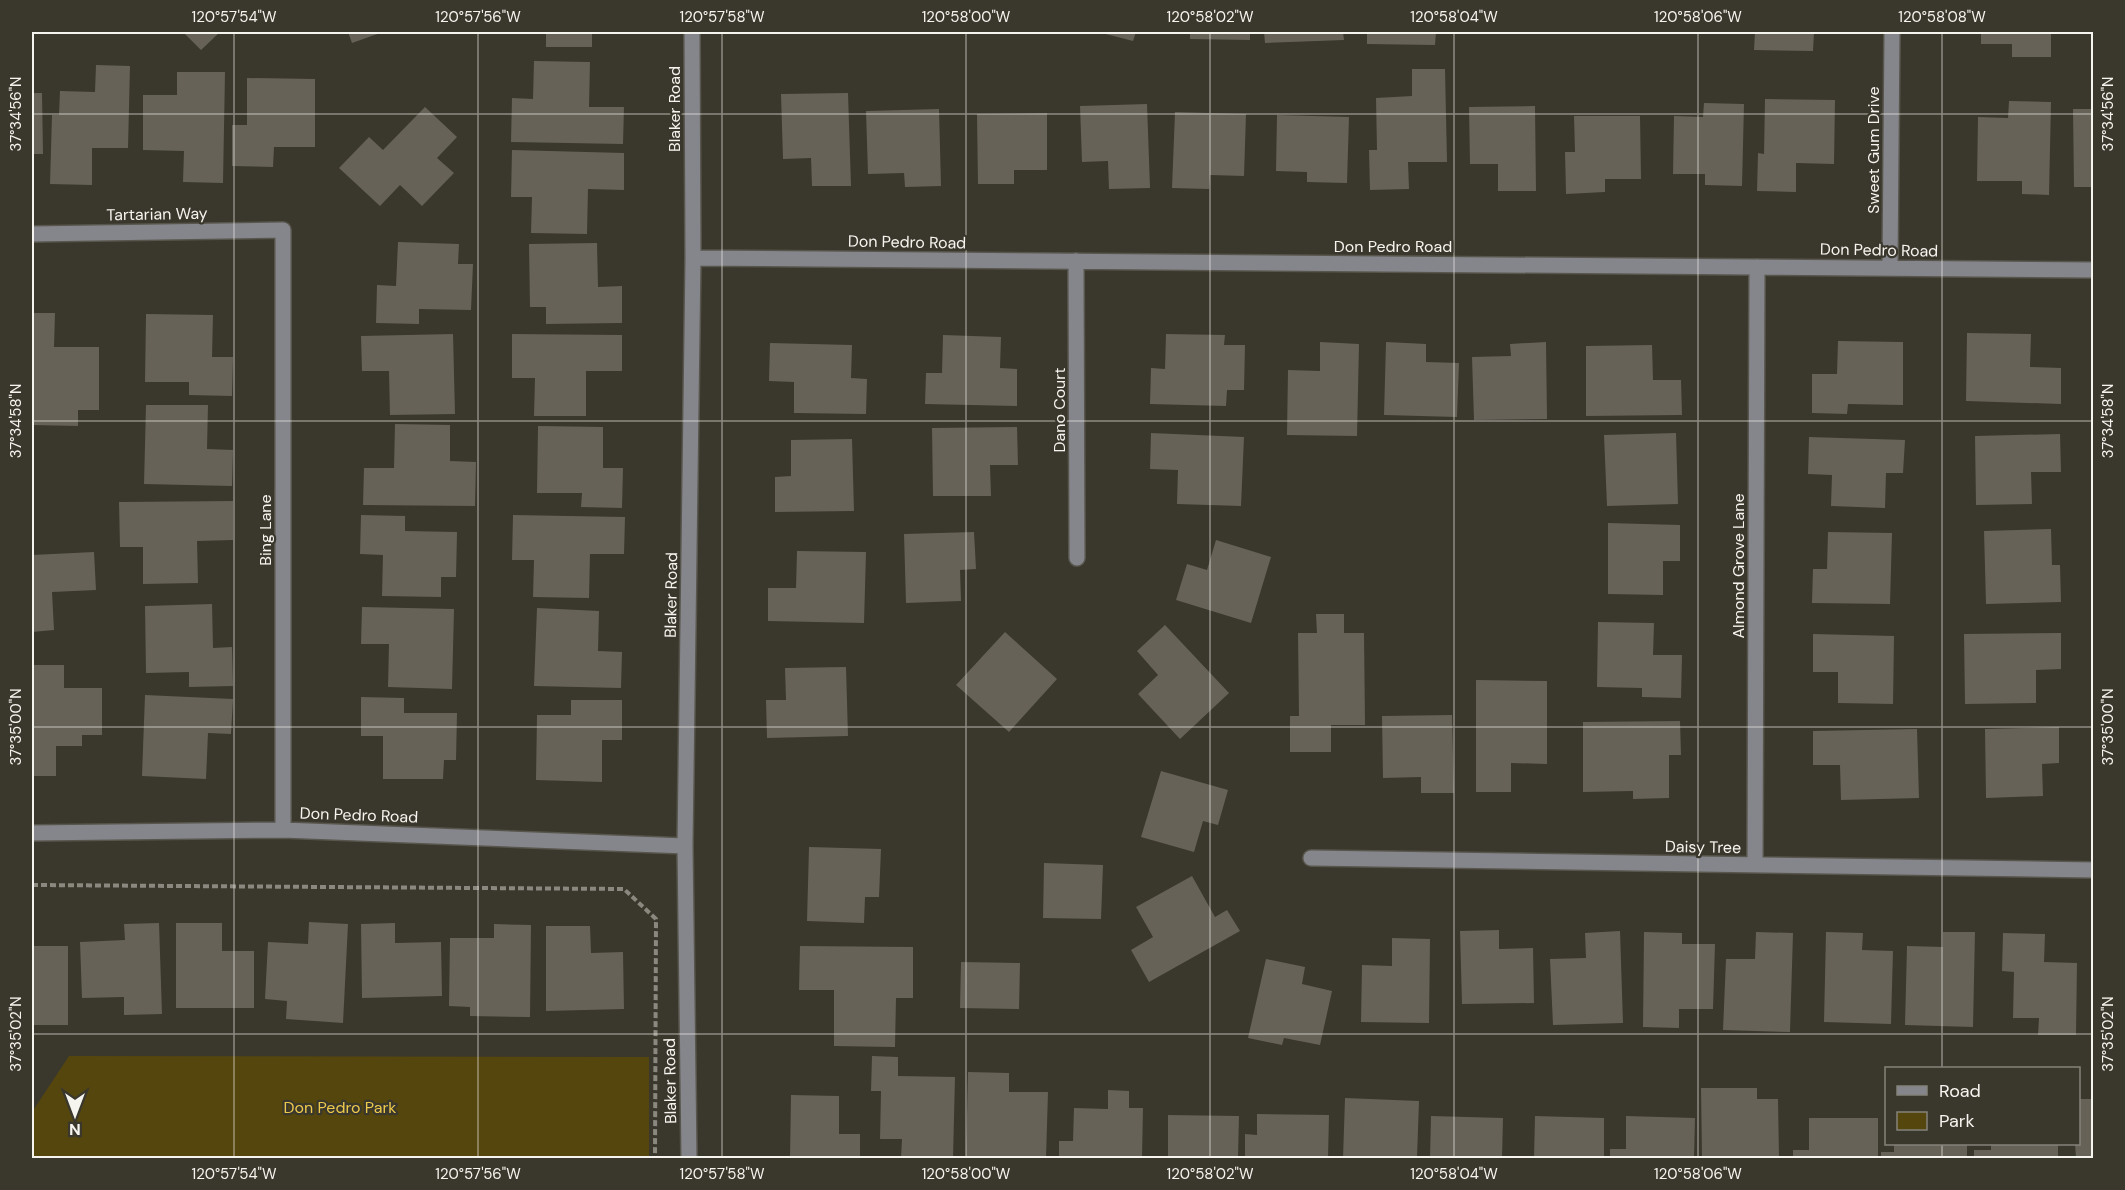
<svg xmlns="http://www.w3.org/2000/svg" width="2125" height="1190" font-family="'DM Sans',sans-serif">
<rect width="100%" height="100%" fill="#3a372d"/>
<path fill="#55460e" d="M69 1056 649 1057V1158H32V1112Z"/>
<path fill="#666258" d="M183 32H220L201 50Z
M348 32H383L352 43Z
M546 32H592V47H546Z
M1098 32H1136L1133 41Z
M1190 32H1250V40L1190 39Z
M1264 32H1343L1344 40 1265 43Z
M1367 32H1436L1435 45 1367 44Z
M1755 32H1814L1813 51 1754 50Z
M1981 32H2051V57H2012V44H1981Z
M534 61 590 62 589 107H624L623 144 511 142 512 98 533 99Z
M96 65 130 66 128 148H92V185L50 184 52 115H59L60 91 95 92Z
M1412 69H1445L1447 162H1408L1409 189 1370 190 1369 150H1377L1376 98 1412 96Z
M177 72H225L223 183 183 182 184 151 143 150V95H177Z
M247 78 315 79V147H274L273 167 232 166V125H247Z
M32 93H42L43 154H32Z
M848 93 851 186H812L811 158 783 159 781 94Z
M1765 99 1835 100 1834 164 1796 163V192L1757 191 1758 153 1764 154Z
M2009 101 2051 102 2049 195 2022 194V181H1977L1978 117 2008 118Z
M1704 103 1744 104 1742 186 1705 185V174H1673L1674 116 1703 117Z
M1147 104 1150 188 1109 189 1108 161 1082 162 1080 106Z
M1535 106 1536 191H1498V164H1470L1469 107Z
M425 107 457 137 437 158 454 173 422 206 400 185 380 206 339 168 369 137 383 150Z
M939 109 941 186 905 187 904 173 868 174 866 111Z
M2073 109H2094V187H2074Z
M1175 112 1246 114 1244 176 1210 175 1209 189 1172 188Z
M1047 113V170H1014V184H978L977 114Z
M1277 115 1349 117 1347 183 1307 182V172L1276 171Z
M1574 116H1640L1641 179H1605V192L1566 194 1565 152H1575Z
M512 150 624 153V190L588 189 587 234 531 233 532 197H511Z
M398 242 459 244 458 264H473L471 310 419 309V324L376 323 377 285 396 286Z
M597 243 598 287 622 286V323L546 324V307H530L529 244Z
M32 313H55L54 347H99V410H78V426L32 425Z
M146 314 213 315 212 357H233L232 396 189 395V382H145Z
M1967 333 2031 334 2030 367 2061 368V404L1966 401Z
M453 334 455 414 390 415 389 371H362L361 336Z
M512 334 622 335V371H586V416H534L535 378H512Z
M1166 334 1225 335 1224 345H1245L1244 390H1227L1226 406 1150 404 1151 368 1165 369Z
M943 335 1001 337 1000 368 1017 369V406L925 404 926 373H942Z
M1838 341 1903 342V405L1848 404 1847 414 1812 413V374H1837Z
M1320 342 1359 344 1357 436 1287 435 1288 370 1320 371Z
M1386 342 1426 344V362L1459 363 1457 417 1384 415Z
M1546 342 1547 419 1474 420 1472 357 1511 356 1510 344Z
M770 343 852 345 851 378 867 379 866 414 794 413V382L769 381Z
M1652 345 1653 380H1681L1682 415 1586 416V346Z
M146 405H208L207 449 233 450 232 486 144 484Z
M395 424 450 425V461L476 462 475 506 363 505 364 468H394Z
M538 426 603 427V468H623L622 508 581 507 582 493H537Z
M1017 427 1018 465H990L991 496H933L932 428Z
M1151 433 1244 437 1241 506 1177 504 1178 470 1150 469Z
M1676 433 1678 504 1607 506 1604 435Z
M2060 434 2061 472H2031L2032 504 1976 505 1975 436Z
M1809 437 1905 440 1903 473H1886L1885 508 1831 506 1832 475 1808 474Z
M852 439 854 511 775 512V477L791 476V440Z
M233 501V540L197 541 198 583 143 584V547H120L119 502Z
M361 515 405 516V531L457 532 456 577H441V597L382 596 383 555 360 554Z
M513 515 625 517 624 554H590L589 598 533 597 534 560H512Z
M1608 523 1680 525V561H1663V595L1608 594Z
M2051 529 2052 565H2060L2061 602 1986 604 1984 531Z
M974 532 976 569 960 570 961 601 906 603 904 534Z
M1828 532 1892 533 1890 604 1812 603 1813 569H1827Z
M1216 540 1271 557 1251 623 1176 600 1187 564 1207 570Z
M797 551 866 552 864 623 768 621V588H796Z
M94 552 96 590 52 592 54 630 32 632V555Z
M212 604 213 648 232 647 233 686 189 687V672L146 673 145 606Z
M362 607 454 609 452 689 388 687 389 644H361Z
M537 608 599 611 598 651 622 652 621 688 534 686Z
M1316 614H1344V633H1364L1365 725H1331V752H1290V716H1299L1298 633H1317Z
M1598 622 1654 623 1653 655H1682L1681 698 1642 697V688L1597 687Z
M1165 625 1229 693 1180 739 1138 694 1158 675 1137 651Z
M1005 632 1057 679 1009 732 956 685Z
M2061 633V669L2036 670V703L1965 704 1964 634Z
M1813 634 1894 636 1893 704 1838 703V672H1813Z
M32 665H64V688H102V735H82V746H56V776H32Z
M846 667 848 736 767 738 766 700H786L785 668Z
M1476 680 1547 681V764L1511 763V792H1476Z
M145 695 233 699 231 734 208 733 206 779 142 776Z
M361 697 404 698V713H457L456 760H444L443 779H383V736H361Z
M571 700H622V740H602V782L536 780 537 715H571Z
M1452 715 1454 793H1421V777L1383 778 1382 716Z
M1680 721 1681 755H1669V798L1633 799V791L1583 792V722Z
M2059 727V763L2042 764 2043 796 1986 798 1985 729Z
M1917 729 1919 798 1841 800 1840 765H1813V731Z
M1161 771 1228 790 1218 825 1203 821 1194 852 1141 837Z
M809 847 881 849 879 897H865L864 923 807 921Z
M1044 863 1103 865 1101 919 1043 918Z
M1192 876 1215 917 1227 910 1240 931 1149 982 1131 950 1153 937 1136 907Z
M309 922 348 924 343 1023 286 1019 287 1001 265 999 268 942 308 944Z
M159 923 162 1014 124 1015V997L82 998 80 942 125 940 124 924Z
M176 923H222V951H254V1008H176Z
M395 923V943L441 942 442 996 362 998 361 924Z
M494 924 531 925 530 1017 470 1016V1007L449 1006 450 938H494Z
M546 926H590L591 953 623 952 624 1009 546 1011Z
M1499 930V949L1533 948 1534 1003 1462 1004 1460 931Z
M1620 931 1623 1023 1553 1025 1550 959 1586 958 1585 933Z
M1644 932 1682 933V944H1715L1713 1009H1679V1028L1643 1027Z
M1756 932 1793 933 1790 1032 1723 1030 1726 959H1755Z
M1826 932 1863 933 1862 950 1893 951 1891 1024 1824 1022Z
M1943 932H1975L1973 1027 1905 1025 1907 946 1943 947Z
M2003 933 2045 934 2044 962 2077 963 2076 1035H2038L2039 1018H2013L2014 972 2002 971Z
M1392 938 1430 939 1429 1023 1361 1022 1362 965 1392 966Z
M32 946H68V1025H32Z
M800 946 913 947V998H896L895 1047 834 1046V990H799Z
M1266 959 1305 967 1302 984 1332 991 1320 1045 1284 1038 1282 1045 1248 1038Z
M961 962 1020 963 1019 1009 960 1008Z
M872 1056 898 1057V1076L955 1077 953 1158H901L902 1139H880L881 1091H871Z
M968 1072 1009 1073V1092H1048L1046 1158H966Z
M1701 1088H1757V1099H1778L1779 1158H1702Z
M1108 1090 1129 1091V1108H1143L1142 1158H1059V1141H1073L1074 1108 1108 1109Z
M791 1095 839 1096V1134H860V1158H790Z
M1345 1098 1419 1101 1417 1158H1343Z
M2078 1099H2093L2094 1158H2076L2075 1144H2078Z
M1257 1114 1329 1115 1328 1158H1245V1134L1257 1135Z
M1168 1115 1239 1116 1238 1158H1168Z
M1431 1116 1503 1118 1502 1158H1430Z
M1535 1116 1604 1118V1158H1534Z
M1626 1116 1695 1118 1694 1158H1610V1149H1626Z
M1809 1118H1878V1158H1793V1150H1809Z
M1894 1144H1967V1158H1881V1152H1894Z
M1991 1144H2058V1158H1974V1150H1991Z"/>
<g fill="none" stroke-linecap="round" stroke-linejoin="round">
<g stroke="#58554c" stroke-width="18">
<path id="minor" d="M32 234 283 230V830
M693 258 2094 270
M1076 261 1077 558
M1890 268 1892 32
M32 833 283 830 685 846
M1311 858 2094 870
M1755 865 1757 267
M689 1158 685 846 693 258 692 32"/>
</g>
<path stroke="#8b8880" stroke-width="4" stroke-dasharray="6 3" stroke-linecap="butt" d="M32 885 624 889 656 919 655 1158"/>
<use href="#minor" stroke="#84868b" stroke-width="15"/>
</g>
<path fill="none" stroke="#f6f4ee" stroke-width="1.5" stroke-opacity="0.45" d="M234 32V1158M478 32V1158M722 32V1158M966 32V1158M1210 32V1158M1454 32V1158M1698 32V1158M1942 32V1068M32 114H2094M32 421H2094M32 727H2094M32 1034H2094M1942 1144V1158"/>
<g text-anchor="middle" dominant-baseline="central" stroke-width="4.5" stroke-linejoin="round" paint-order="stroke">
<g font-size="16" fill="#f6f4ee" stroke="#3a372d">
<text transform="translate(674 109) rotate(-90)">Blaker Road</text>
<text transform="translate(1873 150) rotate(-90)">Sweet Gum Drive</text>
<text transform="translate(157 214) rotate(-1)">Tartarian Way</text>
<text transform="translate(907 242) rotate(1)">Don Pedro Road</text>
<text x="1393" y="246">Don Pedro Road</text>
<text transform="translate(1879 250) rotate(1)">Don Pedro Road</text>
<text transform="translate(1059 410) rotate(-90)">Dano Court</text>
<text transform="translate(265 530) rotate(-90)">Bing Lane</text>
<text transform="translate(1738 566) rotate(-90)">Almond Grove Lane</text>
<text transform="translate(671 595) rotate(-89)">Blaker Road</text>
<text transform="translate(359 815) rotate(2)">Don Pedro Road</text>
<text transform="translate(1703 847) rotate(1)">Daisy Tree</text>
<text transform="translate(670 1081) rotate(-91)">Blaker Road</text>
</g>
<g font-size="16" fill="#eeca4c" stroke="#3a372d">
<text x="340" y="1107">Don Pedro Park</text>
</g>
</g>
<rect width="2125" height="1190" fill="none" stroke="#3a372d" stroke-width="66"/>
<rect x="1885" y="1067" width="195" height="78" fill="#3a372d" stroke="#85837a" stroke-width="1.5"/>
<rect x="1897" y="1086" width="30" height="9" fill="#84868b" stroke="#85837a" stroke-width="1.5"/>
<text x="1939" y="1097" font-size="18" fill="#f6f4ee">Road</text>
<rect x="1897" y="1112" width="30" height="18" fill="#55460e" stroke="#85837a" stroke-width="1.5"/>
<text x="1939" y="1127" font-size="18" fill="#f6f4ee">Park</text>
<g transform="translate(75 1115) rotate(180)" stroke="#3a372d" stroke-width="4.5" paint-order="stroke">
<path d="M0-4.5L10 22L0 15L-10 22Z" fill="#f6f4ee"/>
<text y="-9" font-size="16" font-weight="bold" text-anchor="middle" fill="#f6f4ee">N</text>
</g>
<rect x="33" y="33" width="2059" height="1124" fill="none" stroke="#f6f4ee" stroke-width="2"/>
<g font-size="15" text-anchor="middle" fill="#f6f4ee">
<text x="234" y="22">120°57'54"W</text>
<text x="478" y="22">120°57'56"W</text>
<text x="722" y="22">120°57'58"W</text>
<text x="966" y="22">120°58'00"W</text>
<text x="1210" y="22">120°58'02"W</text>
<text x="1454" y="22">120°58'04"W</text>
<text x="1698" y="22">120°58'06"W</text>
<text x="1942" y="22">120°58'08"W</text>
<text transform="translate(2108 114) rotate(-90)" y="5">37°34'56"N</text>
<text transform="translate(16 114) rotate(-90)" y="5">37°34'56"N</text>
<text transform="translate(2108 421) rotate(-90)" y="5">37°34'58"N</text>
<text transform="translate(16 421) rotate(-90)" y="5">37°34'58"N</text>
<text transform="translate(2108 727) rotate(-90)" y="5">37°35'00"N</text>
<text transform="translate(16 727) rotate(-90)" y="5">37°35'00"N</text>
<text transform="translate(2108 1034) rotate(-90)" y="5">37°35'02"N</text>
<text transform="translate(16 1034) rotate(-90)" y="5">37°35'02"N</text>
<text x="234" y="1179">120°57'54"W</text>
<text x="478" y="1179">120°57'56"W</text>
<text x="722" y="1179">120°57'58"W</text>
<text x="966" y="1179">120°58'00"W</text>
<text x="1210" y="1179">120°58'02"W</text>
<text x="1454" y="1179">120°58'04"W</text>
<text x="1698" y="1179">120°58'06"W</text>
</g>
</svg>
